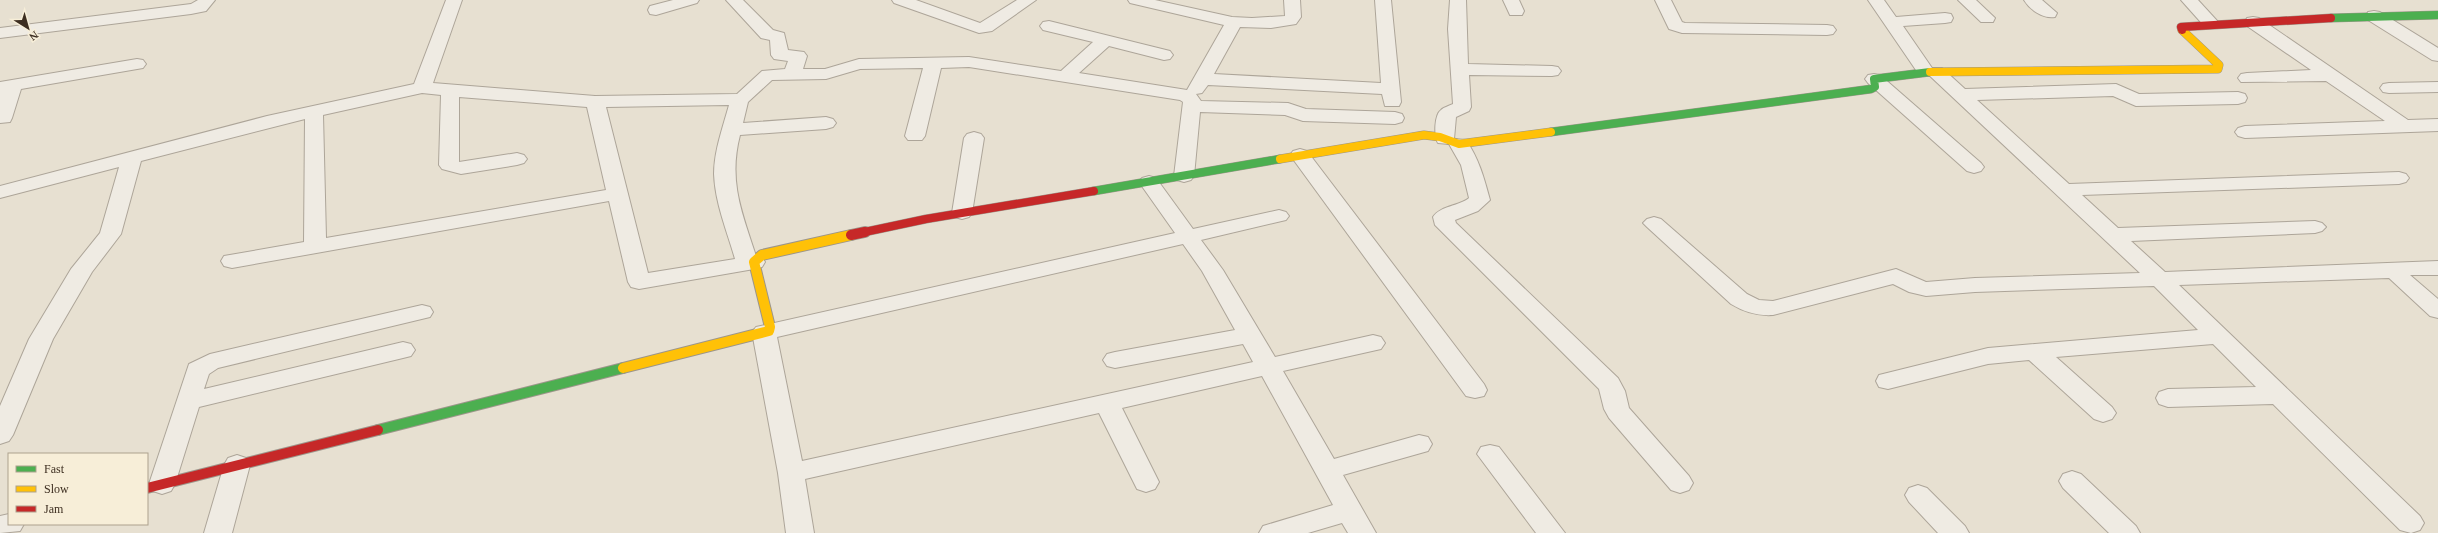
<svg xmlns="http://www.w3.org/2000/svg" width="2438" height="533" font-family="'Times New Roman',serif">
<rect width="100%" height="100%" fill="#e7e0d1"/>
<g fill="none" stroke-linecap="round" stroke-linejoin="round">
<g stroke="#ada599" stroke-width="2">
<path id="street" d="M198 0H215L206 11 191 14 0 38V28L191 4Z
M446 0H462L433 83 595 96 737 94 762 71 785 69 788 61 774 59 771 55 770 40 761 38 726 0H743L773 30 784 33 788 50 804 52 807 56 803 69H825L859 59 969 57 1061 71 1093 42 1043 30 1040 26 1043 22 1049 21 1170 51 1173 55 1170 59 1164 60 1109 46 1079 73 1187 90 1224 25 1130 3 1128 0H1155L1232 17 1252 18 1285 16 1284 0H1300L1301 17 1296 24 1271 28 1240 27 1214 74 1381 83 1375 0H1391L1401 102 1399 106H1385L1382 94 1208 85 1202 93 1196 94 1201 101 1288 103 1306 109 1395 112 1402 114 1404 118 1402 122 1395 124 1303 121 1285 115 1200 112 1194 176 1191 180 1184 182 1177 180 1174 176 1183 102 1180 100 969 67 941 68 925 136 922 140H908L905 136 923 68 860 69 826 79 772 80 748 102 743 123 826 117 833 119 836 123 833 127 826 129 740 135C728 181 742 213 756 256L762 257 765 262 762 267 754 269 639 289 631 287 628 282 609 201 232 268 224 266 221 261 224 256 304 242 305 119 141 161 121 234 92 272 53 339 13 435 9 441 0 444V406L29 339 71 269 100 233 119 167 0 198V186L267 116 414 84ZM422 93 441 95 439 165 442 169 461 174 517 165 524 163 527 159 524 155 517 153 459 162V97L587 107 606 190 326 238 323 115ZM729 105C723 127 714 151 714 174 715 203 727 231 735 259L648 273 606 107Z
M673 0H699L697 3 656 15 650 14 648 10 650 6Z
M892 0H916L980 23 1017 0H1036L992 31 979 33 894 3Z
M1450 0H1466L1468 64 1552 66 1558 67 1561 71 1558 75 1552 76 1469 75 1471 107 1469 111 1456 117 1454 139 1466 140C1479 159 1484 178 1490 200L1478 211 1455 220 1456 223 1618 378 1625 391 1629 408 1689 476 1693 483 1689 490 1680 493 1671 490 1609 418 1604 409 1599 389 1435 225 1433 217C1440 206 1459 206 1469 198L1461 165 1449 144 1438 143C1434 137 1434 115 1441 110 1444 107 1449 106 1453 104L1448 29Z
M1503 0H1519L1524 11 1522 15H1510Z
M1655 0H1671L1682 22 1685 23 1827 25 1833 26 1836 30 1833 34 1827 35 1682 33 1669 29Z
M1868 0H1884L1896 17 1945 13 1951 14 1953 18 1951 22 1945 23 1903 26 1932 68H1942L1965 89 2116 84 2139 94 2238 92 2245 94 2247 98 2245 102 2238 104 2136 106 2113 96 1977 100 2069 184 2399 172 2406 174 2409 178 2406 182 2399 184 2082 195 2118 228 2315 221 2322 223 2326 227 2322 231 2315 233 2131 241 2165 272 2438 261V275H2410L2438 299V318L2430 316 2389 278 2179 285 2420 516 2424 523 2420 530 2411 533 2400 530 2273 404 2168 407 2159 404 2156 398 2159 392 2168 389 2256 387 2213 344 2056 357 2112 407 2116 413 2112 419 2103 422 2094 419 2029 360 1988 364 1888 389 1879 387 1876 381 1879 375 1988 348 2198 330 2154 286 1975 292 1926 296 1909 292 1893 284 1773 315C1758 316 1744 312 1731 304L1647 227 1643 223 1647 219 1654 217 1661 219 1747 294 1759 300 1773 301 1896 269 1926 282 1975 278 2140 273 1930 76H1920Z
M1958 0H1976L1995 18 1993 22H1981Z
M2024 0H2042L2057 13 2055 17C2043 19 2030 10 2024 0Z
M2181 0H2198L2220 24 2218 28H2206Z
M2374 11 2380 12 2438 48V61L2432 60 2368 20 2366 16 2368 12Z
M2253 17 2259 18 2408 120 2438 119V131L2245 138 2238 136 2235 132 2238 128 2245 126 2385 121 2326 81 2241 82 2238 78 2241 74 2247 73 2311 70 2247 26 2245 22 2247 18Z
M137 59 143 60 146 64 143 68 21 89 12 118 10 122 0 123V82Z
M1874 74 1880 75 1981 163 1984 167 1981 171 1974 173 1967 171 1868 83 1865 79 1868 75Z
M2438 82V92L2389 93 2383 92 2380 88 2383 84 2389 83Z
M974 132 981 134 984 138 972 213 969 217 962 219 955 217 952 213 964 138 967 134Z
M1300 149 1307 151 1484 384 1487 390 1484 396 1475 398 1466 396 1290 155 1293 151Z
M1149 176 1156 178 1193 229 1279 210 1286 212 1289 216 1286 220 1201 240 1223 270 1275 357 1373 335 1381 337 1385 343 1381 349 1283 371 1334 459 1419 435 1428 437 1432 444 1428 451 1343 475 1376 533H1348L1342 523 1308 533H1259L1263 526 1333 505 1262 376 1122 408 1159 482 1155 489 1146 492 1137 489 1099 413 805 479 814 533H786L778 473 752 332 756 327 1175 233 1139 182 1142 178ZM1183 244 1202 271 1235 330 1115 352 1107 354 1103 360 1107 366 1115 368 1243 344 1253 362 802 461 777 337Z
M422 305 430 307 433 312 430 317 218 368 209 374 204 389 403 342 411 344 415 350 411 356 403 358 199 407 175 484 171 491 162 494 153 491 149 484 189 364 210 354Z
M1490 445 1499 447 1565 533H1536L1477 454 1481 447Z
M237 455 246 458 250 465 232 533H204L224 465 228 458Z
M2072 471 2081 474 2136 526 2140 533H2109L2063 488 2059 481 2063 474Z
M1918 485 1927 488 1965 526 1969 533H1938L1909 502 1905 495 1909 488Z
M9 514V524H24L20 531 0 533V516Z"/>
</g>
<g stroke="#9c958a" stroke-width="9">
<path id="fast-far1" d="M2331 18 2438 15
M1551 132 1871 89 1875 87 1874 79 1930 72
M1094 191 1280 159"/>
</g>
<g stroke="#9c958a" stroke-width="12">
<path id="fast" d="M378 430 623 368"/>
</g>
<g stroke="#9c958a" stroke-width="9">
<path id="slow-far1" d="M1930 72 2218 69 2219 65 2182 30
M1280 159 1424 135 1440 137 1459 144 1551 132"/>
</g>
<g stroke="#9c958a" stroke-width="12">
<path id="slow" d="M623 368 769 331 770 327 754 262 762 255 851 235"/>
</g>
<g stroke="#9c958a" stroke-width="9">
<path id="jam-far1" d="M2182 30 2181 27 2331 18
M860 233 926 219 1094 191"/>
</g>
<g stroke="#9c958a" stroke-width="12">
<path id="jam" d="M851 235 865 232
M147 488 378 430"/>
</g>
<use href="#street" fill="#efebe3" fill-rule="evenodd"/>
<use href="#fast-far1" stroke="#4caf50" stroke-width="8"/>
<use href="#fast" stroke="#4caf50" stroke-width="10"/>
<use href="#slow-far1" stroke="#ffc107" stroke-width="8"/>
<use href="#slow" stroke="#ffc107" stroke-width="10"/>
<use href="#jam-far1" stroke="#c62828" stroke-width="8"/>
<use href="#jam" stroke="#c62828" stroke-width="10"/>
</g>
<rect x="8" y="453" width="140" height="72" fill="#f7eed8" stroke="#ada18e"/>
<rect x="16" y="466" width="20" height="6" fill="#4caf50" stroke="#ada18e"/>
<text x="44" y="473" font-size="12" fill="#3d2e20">Fast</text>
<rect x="16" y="486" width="20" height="6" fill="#ffc107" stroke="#ada18e"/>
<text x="44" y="493" font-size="12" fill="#3d2e20">Slow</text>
<rect x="16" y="506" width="20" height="6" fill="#c62828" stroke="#ada18e"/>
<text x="44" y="513" font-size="12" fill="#3d2e20">Jam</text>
<g transform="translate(28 28) rotate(143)" stroke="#f7eed8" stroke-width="3" paint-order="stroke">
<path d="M0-3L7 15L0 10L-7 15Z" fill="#3d2e20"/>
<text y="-6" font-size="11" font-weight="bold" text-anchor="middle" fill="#3d2e20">N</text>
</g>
</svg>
